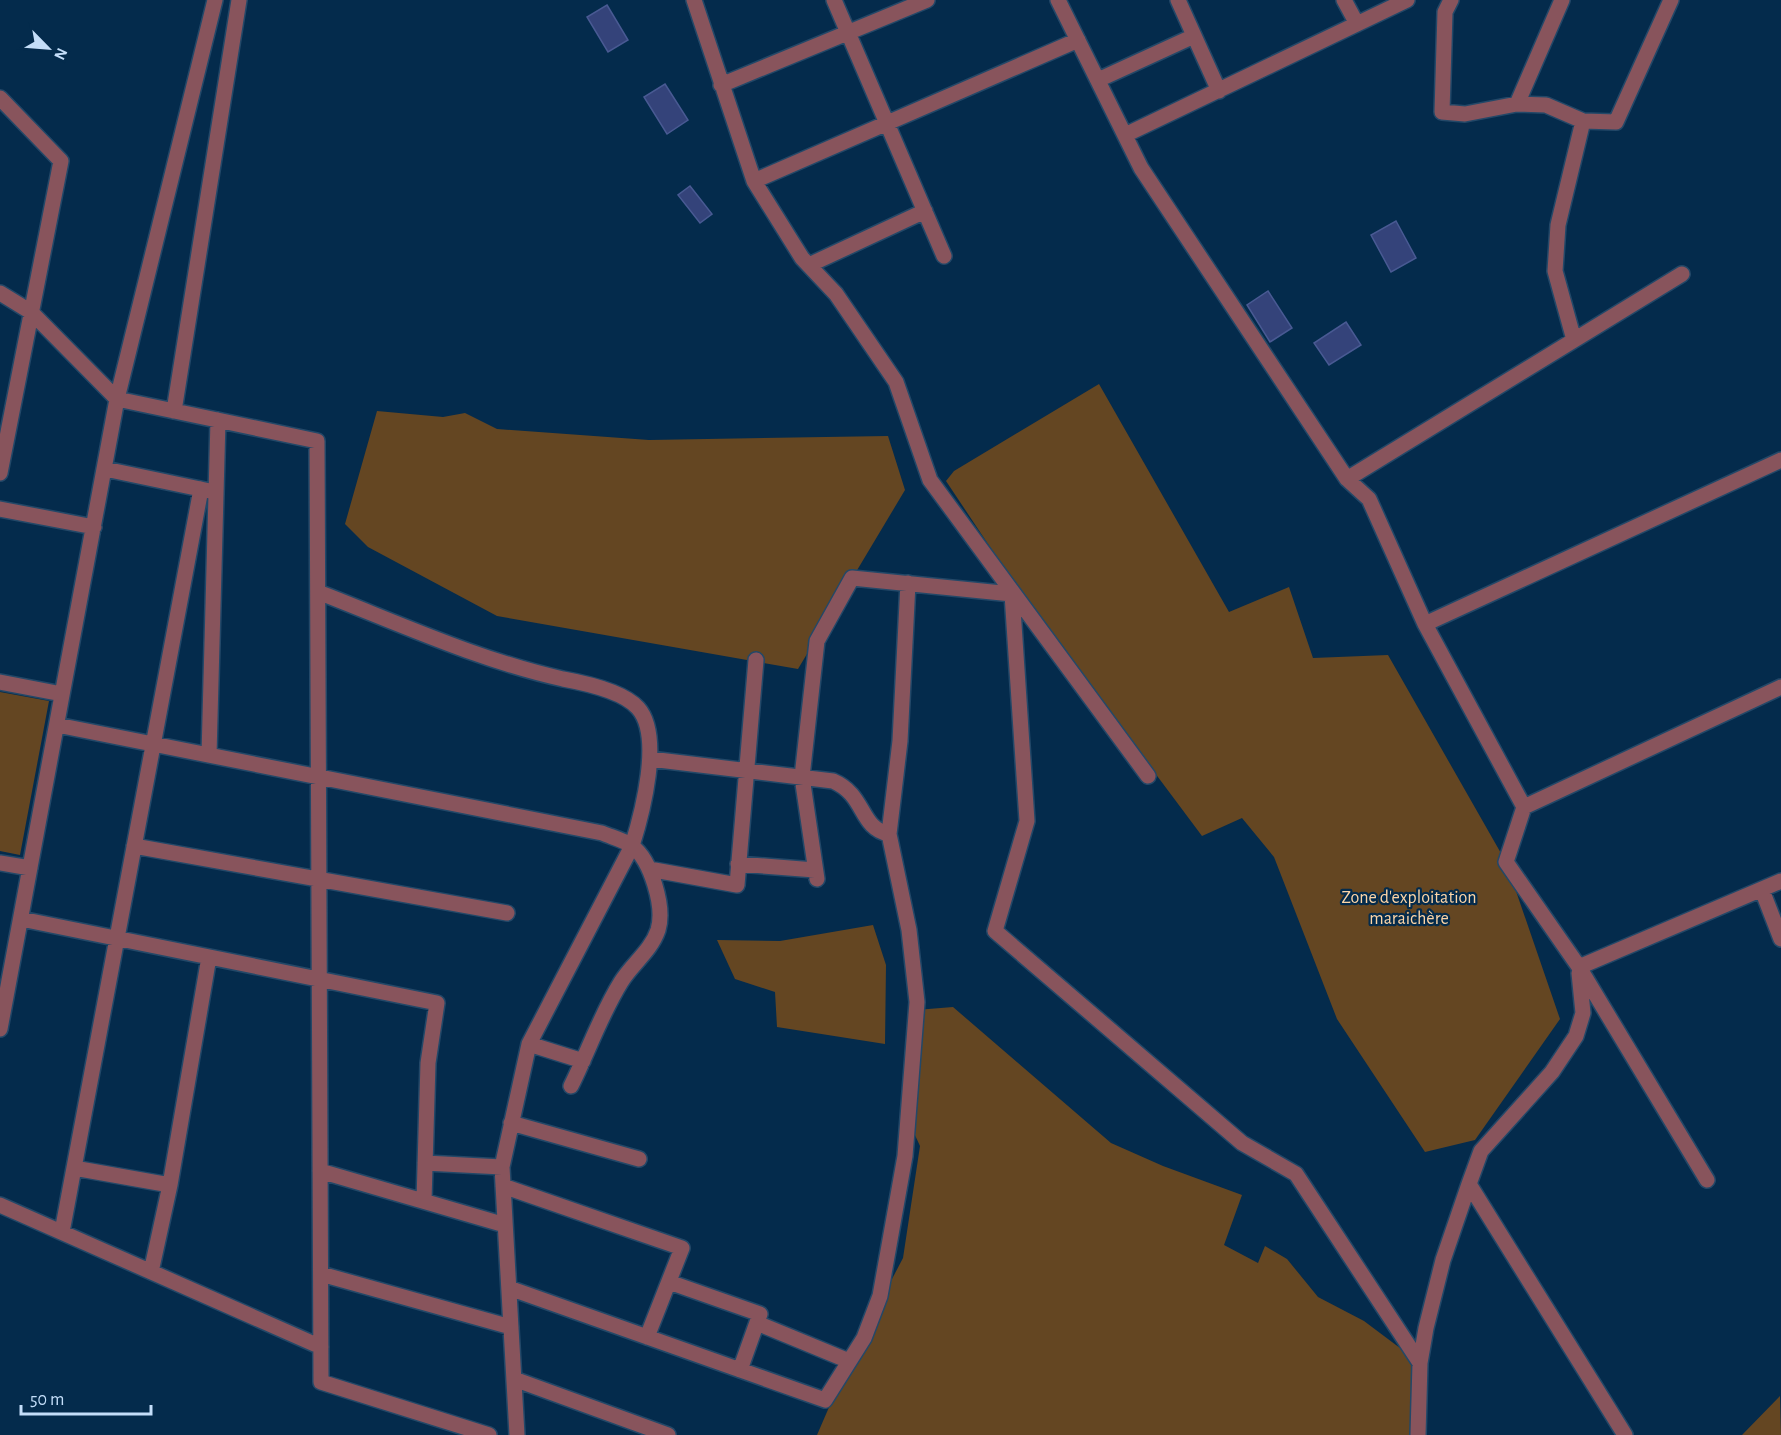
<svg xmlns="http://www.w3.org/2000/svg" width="1781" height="1435" font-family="'Alegreya Sans',sans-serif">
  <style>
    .green { fill: #644622 }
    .building { fill: #34437a; stroke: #495a93; stroke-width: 1.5 }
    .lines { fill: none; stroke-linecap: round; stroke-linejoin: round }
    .minor-casing { stroke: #234868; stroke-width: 18 }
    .minor { stroke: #88545c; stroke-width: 15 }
    .labels { text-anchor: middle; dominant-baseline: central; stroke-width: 4.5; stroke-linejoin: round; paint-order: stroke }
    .park-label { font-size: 18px; fill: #fdd5a7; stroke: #042b4c }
  </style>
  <rect width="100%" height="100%" fill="#042b4c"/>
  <!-- green -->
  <path class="green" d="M 1099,384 L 1229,612 L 1289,587 L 1313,658 L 1388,655 L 1506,862 L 1560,1019 L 1475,1140 L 1425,1152 L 1337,1019 L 1274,857 L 1242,818 L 1202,836 L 1022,595 L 946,481 L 954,471 Z
    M 377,411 L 443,417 L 465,413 L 497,429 L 649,440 L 888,436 L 905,490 L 798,669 L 497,616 L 368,547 L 345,524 Z
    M 0,692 L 49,701 L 20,855 L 0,851 Z
    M 873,925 L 886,965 L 885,1044 L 777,1027 L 775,992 L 735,979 L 717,940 L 780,941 Z
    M 953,1007 L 1111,1143 L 1163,1166 L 1242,1195 L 1224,1245 L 1258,1263 L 1265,1246 L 1287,1259 L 1318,1297 L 1364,1321 L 1420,1363 L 1419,1435 L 817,1435 L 849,1361 L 903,1258 L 920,1146 L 908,1120 L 916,1010 Z
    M 1780,1396 L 1781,1435 L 1742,1435 Z"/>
  <!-- building -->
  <path class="building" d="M 607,5 L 628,40 L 608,52 L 587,17 Z
    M 665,84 L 688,120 L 667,134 L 644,97 Z
    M 690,186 L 712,214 L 700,223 L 678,195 Z
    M 1396,221 L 1416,258 L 1391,272 L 1371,235 Z
    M 1268,291 L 1292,328 L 1270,342 L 1247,305 Z
    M 1346,322 L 1361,345 L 1329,365 L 1314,343 Z"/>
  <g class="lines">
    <!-- minor casing -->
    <g class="minor-casing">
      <path id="minor" d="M 694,0 L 754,181 L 802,258 L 836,294 L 896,382 L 930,480 L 1148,776
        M 834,0 L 944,256
        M 1058,0 L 1141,168 L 1347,479 L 1369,499 L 1425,624 L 1524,807 L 1506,862 L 1579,967 L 1707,1180
        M 1178,0 L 1219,91
        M 1344,0 L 1357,24
        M 1451,0 L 1445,12 L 1442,112 L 1465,114 L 1517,104 L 1546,105 L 1583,121 L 1616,122 L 1671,0
        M 1098,80 L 1194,36
        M 721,85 L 927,0
        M 0,98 L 61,161 L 0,473
        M 1517,104 L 1562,0
        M 1125,135 L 1407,0
        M 754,181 L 1078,40
        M 809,265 L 925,211
        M 0,293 L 31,312 L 117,399 L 317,441 L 321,1382 L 489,1435
        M 1574,340 L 1555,271 L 1558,225 L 1583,121
        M 174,411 L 239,0
        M 105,469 L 210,491
        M 1347,479 L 1682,274
        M 0,509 L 94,527
        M 318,592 C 398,623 478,660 563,679 C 585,683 623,691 638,708 C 663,736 642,814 632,846 L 529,1044 L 502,1167 L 517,1435
        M 1012,594 L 1027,821 L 995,931 L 1242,1143 L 1296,1174 L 1420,1363
        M 1425,624 L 1781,460
        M 0,682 L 62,694
        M 57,725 L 602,833 C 611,837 624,840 632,846 C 651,860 665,907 658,930 C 651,951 632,964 621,982 C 601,1014 588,1052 571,1086
        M 209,755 L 218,420
        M 650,759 L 833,781 C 866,795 859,828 889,834
        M 1524,807 L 1781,687
        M 134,846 L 507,913
        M 0,863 L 30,868
        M 738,864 L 815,870
        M 649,869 L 737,885 L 756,660
        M 817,879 L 802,777 L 817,641 L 852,578 L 1012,594
        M 1762,890 L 1781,939
        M 21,919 L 437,1003 L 428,1063 L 424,1201
        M 1579,967 L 1781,881
        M 0,1029 L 117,399 L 215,0
        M 529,1044 L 583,1061
        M 511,1123 L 639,1159
        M 425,1163 L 502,1167
        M 74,1168 L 170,1185
        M 320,1171 L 505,1225
        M 1469,1184 L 1625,1435
        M 503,1186 L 682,1248 L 647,1337
        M 0,1205 L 321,1347
        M 62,1232 L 201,489
        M 151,1272 L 170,1185 L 209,957
        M 321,1274 L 511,1327
        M 669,1282 L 760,1314 L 740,1370
        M 509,1288 L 825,1400 L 864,1338 L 880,1296 L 905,1156 L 917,1002 L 909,930 L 889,834 L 900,741 L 908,583
        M 757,1323 L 849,1361
        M 514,1379 L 668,1435
        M 1418,1435 L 1420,1363 L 1426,1328 L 1443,1260 L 1469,1184 L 1481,1151 L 1552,1072 L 1576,1036 L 1583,1013 L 1579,973"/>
    </g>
    <!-- minor -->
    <use href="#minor" class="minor"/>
  </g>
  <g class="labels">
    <!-- park labels -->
    <g class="park-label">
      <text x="1409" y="898">Zone d'exploitation<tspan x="1409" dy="21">maraichère</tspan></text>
    </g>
  </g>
  <!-- north arrow -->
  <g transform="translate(48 48) rotate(115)" stroke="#042b4c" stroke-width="4.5" paint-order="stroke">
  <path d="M0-4.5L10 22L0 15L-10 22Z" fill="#c4def9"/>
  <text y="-9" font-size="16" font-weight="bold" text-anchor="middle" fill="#c4def9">N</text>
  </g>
  <!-- scale -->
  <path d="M21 1405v9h130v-9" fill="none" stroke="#c4def9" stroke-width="3"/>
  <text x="30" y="1405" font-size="18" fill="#c4def9" stroke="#042b4c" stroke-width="4.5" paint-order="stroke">50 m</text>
</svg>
